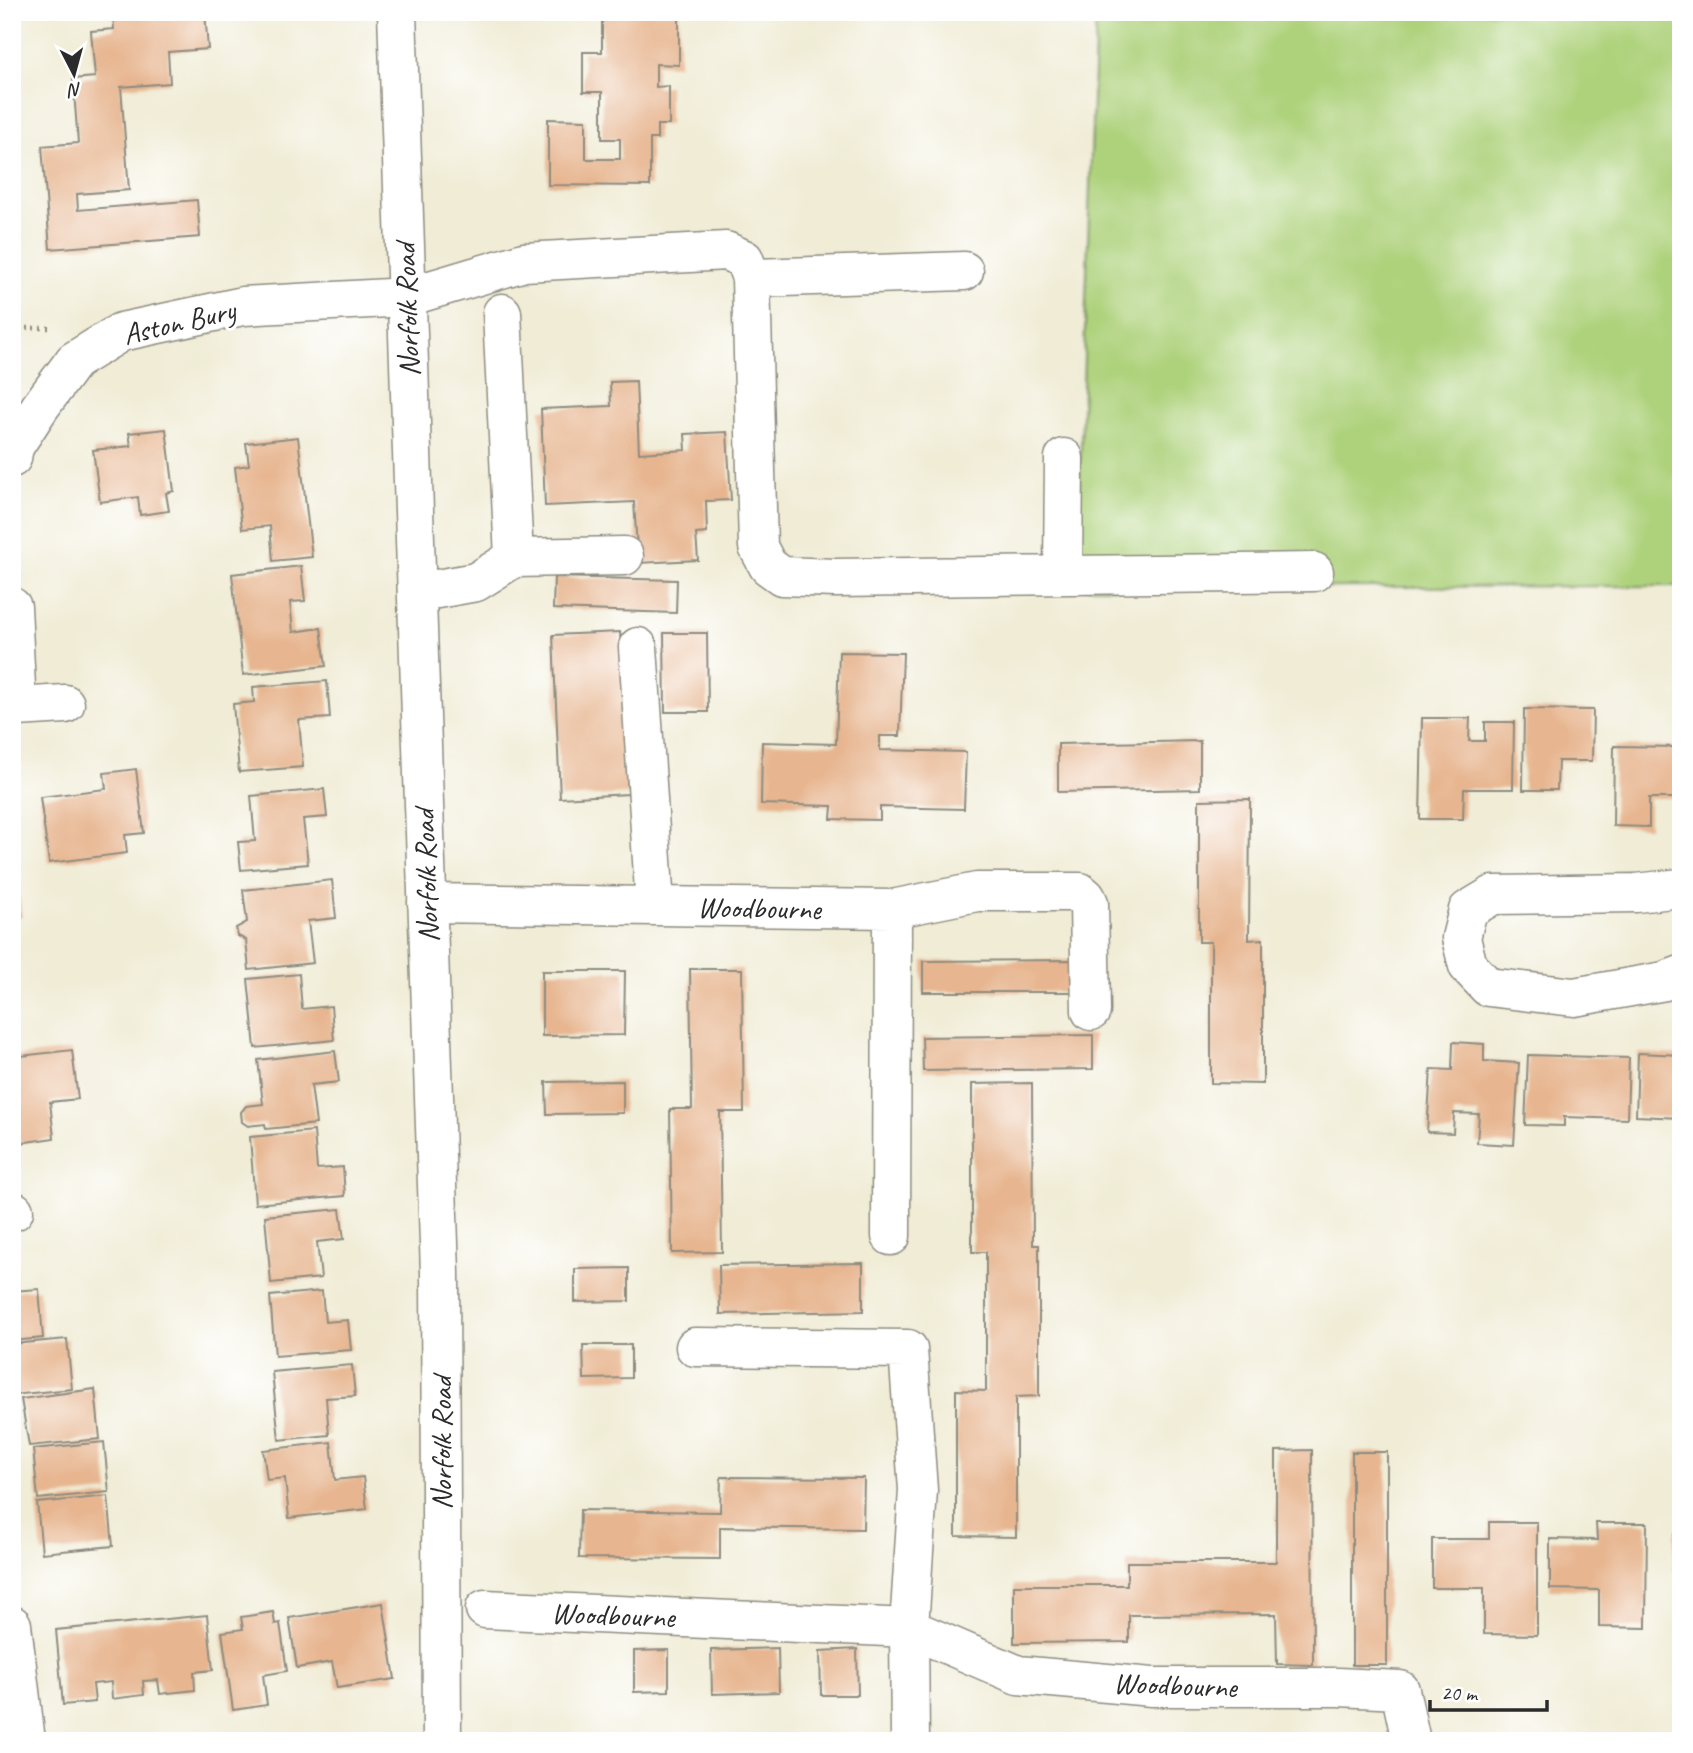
<svg xmlns="http://www.w3.org/2000/svg" width="1693" height="1753" font-family="Caveat,sans-serif">
  <style>
    .green { fill: #aed27b; stroke: #6c7e53; stroke-width: 2 }
    .building { fill: #e7b690 }
    .lines { fill: none; stroke-linecap: round; stroke-linejoin: round }
    .minor-casing { stroke: #8e8c80; stroke-width: 41 }
    .major-casing { stroke: #8e8c80; stroke-width: 41 }
    .path { stroke: #8e8c80; stroke-width: 4.5; stroke-dasharray: 2 5; stroke-linecap: butt }
    .minor { stroke: #fff; stroke-width: 38 }
    .major { stroke: #fff; stroke-width: 38 }
    .labels { text-anchor: middle; dominant-baseline: central; stroke-width: 6; stroke-linejoin: round; paint-order: stroke }
    .street-label { font-size: 30px; fill: #2b2b2b; stroke: #fff }
  </style>
  <rect width="100%" height="100%" fill="#fff"/>
  <filter id="ink" filterUnits="userSpaceOnUse"><feTurbulence type="fractalNoise" baseFrequency=".0143" numOctaves="2"/><feDisplacementMap in="SourceGraphic" scale="14" xChannelSelector="R" yChannelSelector="G"/><feConvolveMatrix kernelMatrix="1 2 1 2 8 2 1 2 1" color-interpolation-filters="sRGB"/></filter>
  <filter id="wash" filterUnits="userSpaceOnUse"><feTurbulence type="fractalNoise" baseFrequency=".00686" numOctaves="4" result="noise"/><feDisplacementMap in="SourceGraphic" scale="28" xChannelSelector="R" yChannelSelector="G"/><feGaussianBlur stdDeviation="1.57" result="paint"/><feColorMatrix in="noise" values="0 0 0 0 0 0 0 0 0 0 0 0 0 0 0 0 0 1.4 0 .05"/><feComposite in="paint" operator="in"/></filter>
  <g filter="url(#wash)">
    <rect width="100%" height="100%" fill="#f0ecd6"/>
    <!-- green -->
    <path class="green" d="M 1096,12 L 1681,12 L 1681,586 L 1076,588 Z"/>
    <g id="blocks">
      <!-- building -->
      <path class="building" d="M 113,12 L 205,12 L 208,49 L 168,52 L 170,83 L 121,87 L 129,190 L 77,194 L 78,210 L 197,200 L 200,237 L 50,249 L 42,146 L 78,143 L 73,79 L 95,77 L 91,31 L 114,29 Z
        M 602,12 L 679,12 L 679,65 L 656,64 L 656,87 L 669,86 L 669,125 L 657,125 L 657,139 L 650,139 L 650,186 L 548,185 L 548,119 L 586,120 L 586,159 L 620,159 L 620,139 L 602,139 L 602,92 L 583,92 L 583,52 L 602,52 Z
        M 636,381 L 639,453 L 686,450 L 685,434 L 727,432 L 731,500 L 706,501 L 707,533 L 696,534 L 698,560 L 638,563 L 634,502 L 545,506 L 541,409 L 611,406 L 610,382 Z
        M 166,429 L 174,491 L 166,493 L 169,511 L 140,515 L 138,497 L 100,502 L 93,450 L 131,446 L 129,433 Z
        M 298,437 L 312,557 L 273,561 L 270,526 L 242,529 L 235,467 L 249,465 L 246,443 Z
        M 301,566 L 305,601 L 290,602 L 293,632 L 321,628 L 326,666 L 243,675 L 232,574 Z
        M 554,577 L 677,580 L 676,613 L 553,609 Z
        M 620,632 L 628,794 L 560,798 L 553,635 Z
        M 664,633 L 707,633 L 708,712 L 665,712 Z
        M 839,652 L 903,653 L 900,736 L 880,736 L 880,750 L 966,752 L 964,809 L 880,807 L 880,820 L 831,819 L 832,806 L 761,804 L 762,742 L 836,744 Z
        M 327,681 L 330,718 L 299,720 L 303,767 L 239,772 L 233,704 L 254,702 L 253,687 Z
        M 1524,709 L 1593,710 L 1592,761 L 1558,761 L 1557,790 L 1523,790 Z
        M 1422,718 L 1470,718 L 1469,741 L 1485,741 L 1485,722 L 1514,722 L 1513,789 L 1464,789 L 1463,819 L 1420,819 Z
        M 1200,741 L 1200,789 L 1058,792 L 1058,744 Z
        M 1614,746 L 1681,747 L 1681,798 L 1649,798 L 1649,827 L 1613,826 Z
        M 136,769 L 144,833 L 125,835 L 127,853 L 49,863 L 40,797 L 106,789 L 104,773 Z
        M 324,789 L 327,817 L 303,819 L 308,864 L 241,870 L 238,842 L 255,841 L 251,796 Z
        M 1250,799 L 1249,940 L 1263,939 L 1263,1084 L 1211,1083 L 1211,942 L 1199,942 L 1199,800 Z
        M 12,857 L 14,857 L 22,917 L 12,919 Z
        M 332,880 L 336,918 L 308,921 L 313,963 L 249,970 L 246,940 L 238,936 L 236,928 L 247,922 L 243,890 Z
        M 1078,960 L 1077,992 L 923,992 L 923,961 Z
        M 690,969 L 742,969 L 744,1112 L 720,1112 L 722,1252 L 672,1253 L 670,1109 L 692,1109 Z
        M 542,971 L 625,971 L 624,1035 L 542,1036 Z
        M 299,974 L 302,1009 L 331,1006 L 334,1040 L 255,1048 L 248,979 Z
        M 1093,1035 L 1093,1069 L 923,1071 L 922,1037 Z
        M 1453,1042 L 1484,1044 L 1484,1061 L 1519,1063 L 1514,1145 L 1477,1143 L 1479,1114 L 1454,1113 L 1453,1133 L 1427,1132 L 1431,1069 L 1452,1070 Z
        M 72,1050 L 78,1099 L 50,1102 L 54,1138 L 19,1143 L 12,1082 L 12,1057 Z
        M 335,1051 L 339,1082 L 311,1085 L 316,1124 L 266,1129 L 265,1124 L 248,1126 L 242,1122 L 241,1112 L 246,1106 L 263,1104 L 258,1060 Z
        M 1638,1053 L 1681,1055 L 1681,1118 L 1636,1116 Z
        M 1528,1055 L 1629,1058 L 1627,1119 L 1564,1117 L 1564,1126 L 1525,1125 Z
        M 623,1081 L 623,1113 L 547,1114 L 546,1082 Z
        M 1032,1083 L 1033,1245 L 1039,1245 L 1039,1396 L 1016,1397 L 1016,1537 L 956,1536 L 956,1390 L 986,1391 L 986,1252 L 972,1252 L 972,1084 Z
        M 314,1131 L 317,1169 L 343,1167 L 345,1196 L 255,1204 L 250,1137 Z
        M 340,1209 L 344,1239 L 317,1242 L 321,1278 L 271,1283 L 265,1216 Z
        M 863,1263 L 863,1311 L 720,1314 L 719,1265 Z
        M 629,1268 L 629,1301 L 575,1302 L 575,1269 Z
        M 39,1289 L 43,1338 L 12,1341 L 12,1291 Z
        M 322,1291 L 325,1322 L 348,1320 L 351,1350 L 275,1356 L 270,1296 Z
        M 67,1339 L 72,1389 L 12,1395 L 12,1344 Z
        M 583,1345 L 631,1345 L 631,1378 L 584,1379 Z
        M 352,1365 L 355,1396 L 326,1398 L 329,1435 L 279,1440 L 272,1372 Z
        M 95,1389 L 100,1439 L 29,1446 L 21,1399 Z
        M 104,1442 L 109,1492 L 38,1499 L 33,1449 Z
        M 331,1442 L 335,1480 L 363,1477 L 367,1509 L 289,1518 L 285,1478 L 267,1480 L 263,1450 Z
        M 1312,1450 L 1313,1665 L 1277,1664 L 1276,1614 L 1129,1615 L 1129,1642 L 1014,1643 L 1014,1585 L 1127,1585 L 1127,1562 L 1276,1562 L 1276,1451 Z
        M 1352,1452 L 1387,1452 L 1387,1665 L 1352,1665 Z
        M 721,1477 L 864,1478 L 863,1529 L 720,1527 L 720,1559 L 579,1558 L 580,1510 L 720,1512 Z
        M 108,1496 L 113,1546 L 42,1553 L 37,1503 Z
        M 1489,1522 L 1537,1522 L 1537,1635 L 1484,1634 L 1484,1588 L 1432,1588 L 1432,1539 L 1489,1539 Z
        M 1596,1523 L 1647,1523 L 1646,1628 L 1599,1627 L 1599,1590 L 1550,1589 L 1550,1539 L 1597,1540 Z
        M 1674,1534 L 1681,1534 L 1681,1571 L 1674,1571 Z
        M 383,1603 L 395,1679 L 337,1688 L 332,1662 L 297,1668 L 289,1618 Z
        M 273,1612 L 275,1624 L 280,1623 L 287,1671 L 263,1675 L 267,1705 L 233,1710 L 222,1632 L 243,1629 L 241,1617 Z
        M 207,1615 L 213,1670 L 194,1672 L 195,1690 L 160,1694 L 158,1680 L 143,1681 L 144,1695 L 112,1699 L 111,1682 L 93,1684 L 95,1702 L 63,1705 L 56,1630 Z
        M 778,1648 L 779,1692 L 712,1694 L 711,1650 Z
        M 857,1649 L 858,1695 L 821,1695 L 820,1651 Z
        M 669,1650 L 669,1691 L 634,1692 L 634,1651 Z"/>
    </g>
  </g>
  <g filter="url(#ink)">
    <use href="#blocks" fill-opacity="0" stroke="#8e8c80" stroke-width="2"/>
    <g class="lines">
      <!-- minor casing -->
      <g class="minor-casing">
        <path id="minor" d="M 751,278 L 964,271
          M 502,313 L 514,558
          M 12,458 L 14,447 L 40,407 L 74,361 L 121,332 L 243,306 L 407,297 L 524,262 L 726,251 L 744,259 L 751,278 L 758,547 L 768,566 L 782,576 L 835,578 L 1314,572
          M 1063,575 L 1064,458
          M 417,590 L 437,589 L 476,582 L 514,558 L 624,556
          M 12,607 L 17,707 L 65,704
          M 638,647 L 655,906
          M 1681,888 L 1636,893 L 1493,895 L 1468,910 L 1461,938 L 1468,966 L 1488,987 L 1574,997 L 1665,981 L 1681,975
          M 427,903 L 892,909 L 977,892 L 1080,892 L 1086,897 L 1089,903 L 1091,1011
          M 12,1211 L 14,1211
          M 891,1236 L 892,909
          M 695,1347 L 908,1349 L 918,1490 L 909,1628 L 910,1741
          M 485,1609 L 909,1628 L 1018,1675 L 1152,1687 L 1338,1687 L 1400,1690 L 1411,1741
          M 12,1625 L 26,1741"/>
      </g>
      <!-- major casing -->
      <g class="major-casing">
        <path id="major" d="M 397,12 L 440,1273 L 442,1741"/>
      </g>
      <!-- path -->
      <path class="path" d="M 12,328 L 50,328"/>
      <!-- minor -->
      <use href="#minor" class="minor"/>
      <!-- major -->
      <use href="#major" class="major"/>
    </g>
  </g>
  <g class="labels">
    <!-- street labels -->
    <g class="street-label">
      <text transform="translate(407 310) rotate(-92)">Norfolk Road</text>
      <text transform="translate(179 322) rotate(-13)">Aston Bury</text>
      <text transform="translate(426 876) rotate(-92)">Norfolk Road</text>
      <text transform="translate(759 908) rotate(1)">Woodbourne</text>
      <text transform="translate(441 1443) rotate(-90)">Norfolk Road</text>
      <text transform="translate(613 1615) rotate(2)">Woodbourne</text>
      <text transform="translate(1175 1685) rotate(2)">Woodbourne</text>
    </g>
  </g>
  <!-- margin -->
  <rect width="1693" height="1753" fill="none" stroke="#fff" stroke-width="42"/>
  <!-- north arrow -->
  <g transform="translate(74 74) rotate(174)" stroke="#ffffff" stroke-width="5" paint-order="stroke">
  <path d="M0-5L12 26L0 18L-12 26Z" fill="#2b2b2b"/>
  <text y="-10" font-size="19" font-weight="bold" text-anchor="middle" fill="#2b2b2b">N</text>
  </g>
  <!-- scale -->
  <path d="M1430 1700v10h117v-10" fill="none" stroke="#2b2b2b" stroke-width="3.5"/>
  <text x="1441" y="1700" font-size="21" fill="#2b2b2b" stroke="#ffffff" stroke-width="5" paint-order="stroke">20 m</text>
</svg>
